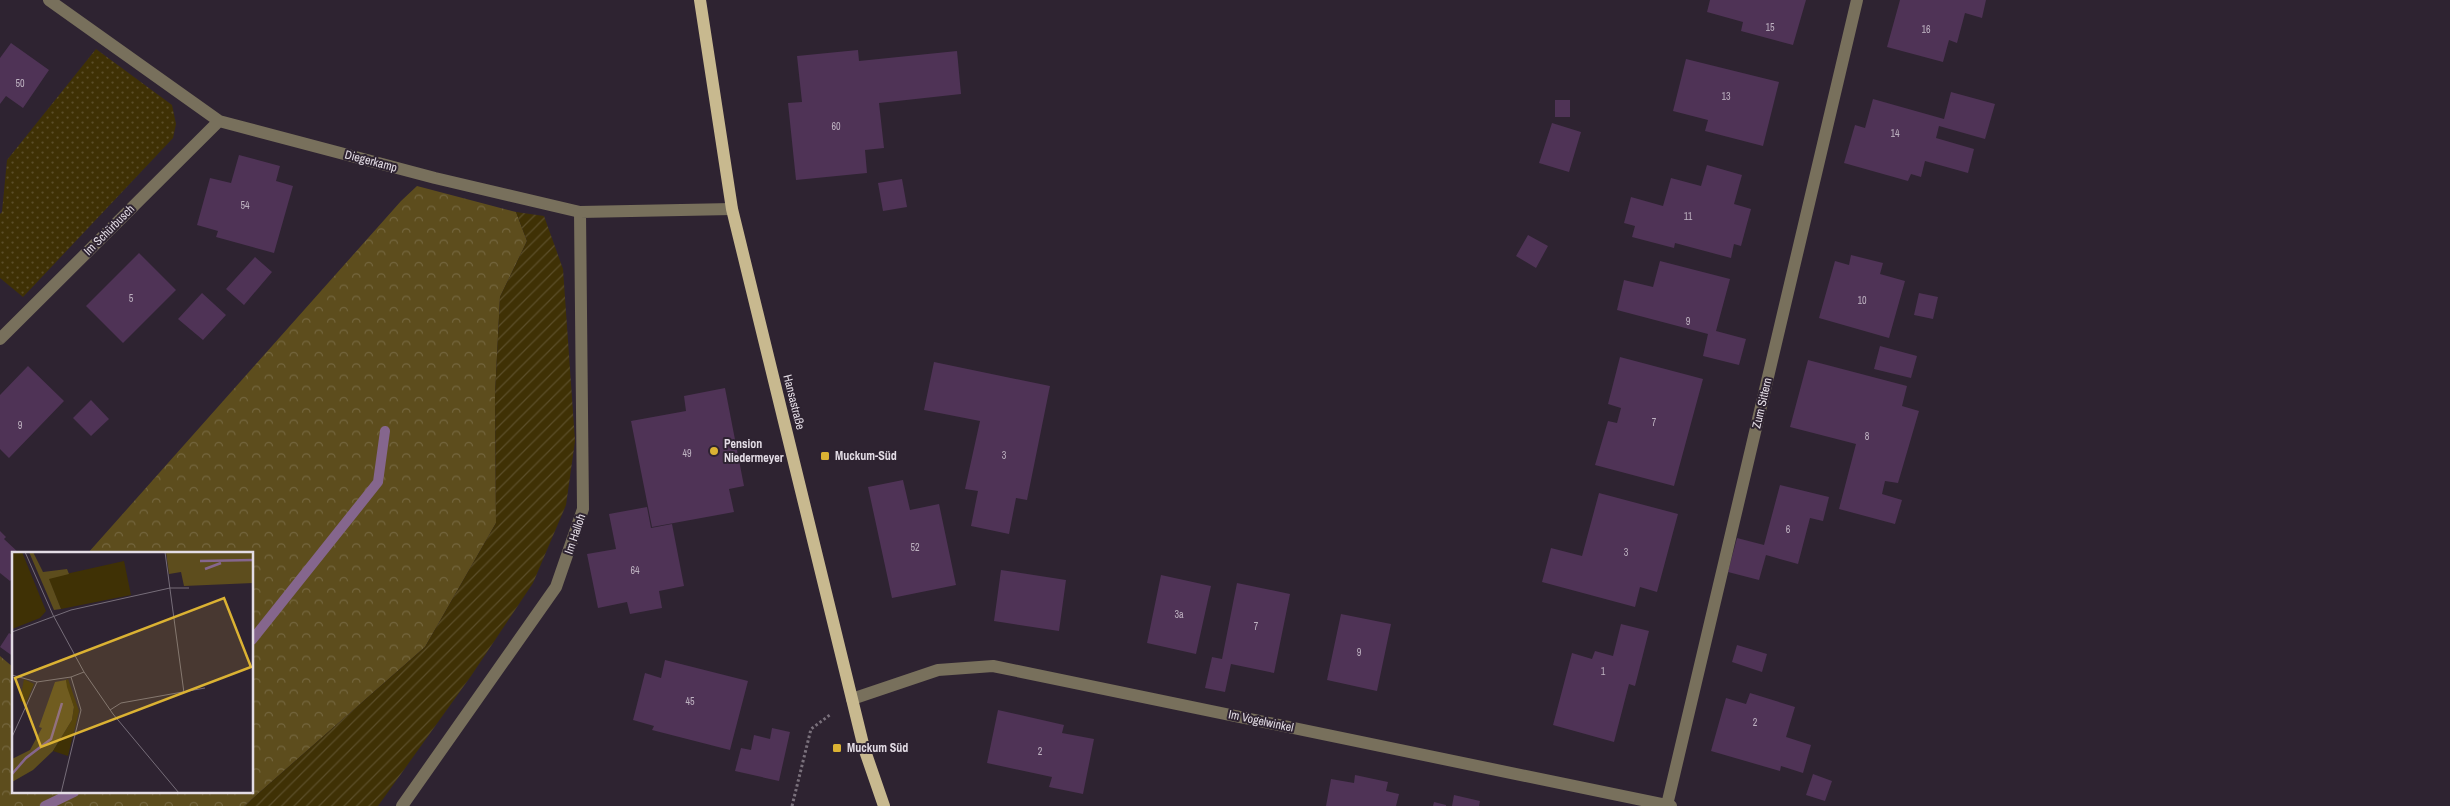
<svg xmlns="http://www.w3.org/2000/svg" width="2450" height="806" font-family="'Archivo Narrow',sans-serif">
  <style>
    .grass { fill: url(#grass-dots) }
    .forest { fill: url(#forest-crowns) }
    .garden { fill: url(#garden-furrows) }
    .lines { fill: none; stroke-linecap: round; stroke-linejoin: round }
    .stream { stroke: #85668d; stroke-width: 10 }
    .building { fill: #4f3356 }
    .path { stroke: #7a717c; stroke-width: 3; stroke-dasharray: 2.5 2.5; stroke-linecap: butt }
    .minor { stroke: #78705c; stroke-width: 12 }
    .major { stroke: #c8b98f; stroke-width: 12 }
    .poi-dot { fill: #dbb233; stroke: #2e2331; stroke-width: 2 }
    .labels { text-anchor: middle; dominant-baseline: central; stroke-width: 4; stroke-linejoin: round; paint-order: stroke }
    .number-label { font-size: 10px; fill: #beb2c1 }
    .street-label { font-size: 12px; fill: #e3dce5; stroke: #2e2331 }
    .poi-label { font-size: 12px; font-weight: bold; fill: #e3dce5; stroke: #2e2331; text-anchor: start }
    .inset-river { fill: none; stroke: #85668d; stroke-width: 2.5 }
    .inset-road { fill: none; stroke: #766d79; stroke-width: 1 }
    .view { fill: #dbb233; fill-opacity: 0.15; stroke: #dbb233; stroke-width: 2.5 }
    .inset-edge { fill: none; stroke: #e3dce5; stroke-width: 2.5 }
  </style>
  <defs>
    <pattern id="grass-dots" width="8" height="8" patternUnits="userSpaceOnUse" patternTransform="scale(1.25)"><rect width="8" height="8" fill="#3f3105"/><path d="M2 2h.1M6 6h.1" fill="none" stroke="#5b4e29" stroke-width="1.8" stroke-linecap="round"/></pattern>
    <pattern id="forest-crowns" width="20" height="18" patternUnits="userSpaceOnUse" patternTransform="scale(1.25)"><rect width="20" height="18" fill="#5d4d1d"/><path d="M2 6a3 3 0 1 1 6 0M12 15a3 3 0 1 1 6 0" fill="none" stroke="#74663e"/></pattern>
    <pattern id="garden-furrows" width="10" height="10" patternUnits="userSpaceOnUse" patternTransform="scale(1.25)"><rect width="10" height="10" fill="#3f3105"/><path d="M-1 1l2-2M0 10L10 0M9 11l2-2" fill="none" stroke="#5b4e29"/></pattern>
  </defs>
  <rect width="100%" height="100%" fill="#2e2331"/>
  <!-- grass -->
  <path class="grass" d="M 96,49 L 172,105 L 176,124 L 173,138 L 23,297 L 0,278 L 0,214 L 2,212 L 7,160 Z"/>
  <!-- forest -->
  <path class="forest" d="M 417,186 L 516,212 L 527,241 L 500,297 L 495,395 L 496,523 L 425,647 L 244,806 L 0,806 L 0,656 L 14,668 L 14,792 L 252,792 L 252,554 L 88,553 L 401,201 Z"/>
  <!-- garden -->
  <path class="garden" d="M 516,212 L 544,216 L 563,269 L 575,441 L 566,505 L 533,583 L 471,676 L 378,806 L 244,806 L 425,647 L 496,523 L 495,395 L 500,297 L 527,241 Z"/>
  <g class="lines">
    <!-- stream -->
    <path class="stream" d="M 252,640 L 378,482 L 385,431
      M 45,806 L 74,792"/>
  </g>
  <!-- building -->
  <path class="building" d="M 1710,0 L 1806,0 L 1793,45 L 1741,31 L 1743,22 L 1707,12 Z
    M 1900,0 L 1986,0 L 1982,18 L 1965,13 L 1957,43 L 1949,40 L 1943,62 L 1887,47 Z
    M 11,43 L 49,70 L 23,108 L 6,96 L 0,104 L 0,58 Z
    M 858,50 L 859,61 L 957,51 L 961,94 L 879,103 L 884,148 L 865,150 L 867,173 L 796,180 L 788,103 L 802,102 L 797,56 Z
    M 1686,59 L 1779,82 L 1763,146 L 1705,131 L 1708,120 L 1673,111 Z
    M 1951,92 L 1995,104 L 1985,139 L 1939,126 L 1936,138 L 1974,149 L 1968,173 L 1925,161 L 1921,177 L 1911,174 L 1908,181 L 1844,163 L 1855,125 L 1865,128 L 1873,99 L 1944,119 Z
    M 1555,100 L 1570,100 L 1570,117 L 1555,117 Z
    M 1552,123 L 1581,132 L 1569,172 L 1539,163 Z
    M 239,155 L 280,166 L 276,181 L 293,186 L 274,253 L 216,237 L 218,231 L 197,225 L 210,178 L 231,183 Z
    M 1707,165 L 1742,175 L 1734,204 L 1751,209 L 1741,246 L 1734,244 L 1731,258 L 1675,243 L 1674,248 L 1632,237 L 1635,226 L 1624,223 L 1631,197 L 1663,206 L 1671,178 L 1701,186 Z
    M 902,179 L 907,207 L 883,211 L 878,183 Z
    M 1528,235 L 1548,246 L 1536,268 L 1516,256 Z
    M 139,253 L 176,290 L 123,343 L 86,306 Z
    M 1851,255 L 1883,263 L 1880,274 L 1905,281 L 1889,338 L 1819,318 L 1835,261 L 1849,265 Z
    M 255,257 L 272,272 L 244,305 L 226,289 Z
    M 1660,261 L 1730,279 L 1716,331 L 1746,339 L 1739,365 L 1703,356 L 1708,334 L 1617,310 L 1624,280 L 1653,287 Z
    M 202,293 L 226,315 L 203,340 L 178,319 Z
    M 1919,293 L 1938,297 L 1933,319 L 1914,315 Z
    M 1880,346 L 1917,356 L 1911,378 L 1874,369 Z
    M 1620,357 L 1703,379 L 1674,486 L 1595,465 L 1608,421 L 1617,423 L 1621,408 L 1608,404 Z
    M 1808,360 L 1907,386 L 1902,406 L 1919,411 L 1898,483 L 1885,481 L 1882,494 L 1902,500 L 1895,524 L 1839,509 L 1856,444 L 1790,427 Z
    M 934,362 L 1050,386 L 1027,500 L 1016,498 L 1009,534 L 971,526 L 978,491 L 965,489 L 980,421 L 924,410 Z
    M 28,366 L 64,401 L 9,458 L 0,449 L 0,395 Z
    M 725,388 L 744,486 L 729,489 L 734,512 L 652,527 L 631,421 L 686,411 L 684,396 Z
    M 91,400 L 109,419 L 91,436 L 73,418 Z
    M 903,480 L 910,510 L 939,504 L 956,585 L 892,598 L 868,487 Z
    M 1780,485 L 1829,497 L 1823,521 L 1810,518 L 1798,564 L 1766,555 L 1759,580 L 1728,572 L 1737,538 L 1764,545 Z
    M 1599,493 L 1678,514 L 1657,592 L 1640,587 L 1635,607 L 1542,582 L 1551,548 L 1582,556 Z
    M 647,507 L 651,528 L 672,524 L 684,586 L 659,591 L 662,608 L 630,614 L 627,602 L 598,608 L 587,554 L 616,549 L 609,514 Z
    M 0,531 L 6,537 L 4,539 L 20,554 L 14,554 L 14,577 L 10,581 L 0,573 Z
    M 1001,570 L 1066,580 L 1059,631 L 994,621 Z
    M 1161,575 L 1211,586 L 1196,654 L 1147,643 Z
    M 1237,583 L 1290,594 L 1274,673 L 1231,664 L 1225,692 L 1205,688 L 1212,657 L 1222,659 Z
    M 1341,614 L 1391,624 L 1377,691 L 1327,680 Z
    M 1621,624 L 1649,631 L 1635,686 L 1629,684 L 1614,742 L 1553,725 L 1572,653 L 1592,659 L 1595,651 L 1613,656 Z
    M 9,633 L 14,636 L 14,657 L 0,647 Z
    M 1737,645 L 1767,654 L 1762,672 L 1732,662 Z
    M 665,660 L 748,681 L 730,750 L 652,730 L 654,726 L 633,720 L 645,673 L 661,678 Z
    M 1750,693 L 1795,707 L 1786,737 L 1811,745 L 1803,773 L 1781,766 L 1780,771 L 1711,751 L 1726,698 L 1746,704 Z
    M 998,710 L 1064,725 L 1062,733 L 1094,739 L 1083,794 L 1049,787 L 1052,777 L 987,763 Z
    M 772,728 L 790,732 L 779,781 L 735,771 L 741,748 L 751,750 L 754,735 L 770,739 Z
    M 1813,774 L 1832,781 L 1825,801 L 1806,795 Z
    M 1355,775 L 1388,782 L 1386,791 L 1399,794 L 1396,806 L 1326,806 L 1331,779 L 1354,783 Z
    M 1454,795 L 1480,801 L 1479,806 L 1452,806 Z
    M 1434,802 L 1446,805 L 1446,806 L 1433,806 Z"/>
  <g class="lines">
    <!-- path -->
    <path class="path" d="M 792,806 L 811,729 L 831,714"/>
    <!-- minor -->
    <path class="minor" d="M 49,0 L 219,121 L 435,178 L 580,212 L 732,209
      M 0,339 L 219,121
      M 852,699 L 938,670 L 993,666 L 1671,806
      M 1667,805 L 1857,0
      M 402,806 L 556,587 L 583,509 L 580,212"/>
    <!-- major -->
    <path class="major" d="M 700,0 L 732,209 L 864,748 L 884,806"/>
  </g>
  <!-- markers -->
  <g class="poi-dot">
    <circle cx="714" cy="451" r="5"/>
    <rect x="820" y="451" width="10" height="10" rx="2.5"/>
    <rect x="832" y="743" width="10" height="10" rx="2.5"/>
  </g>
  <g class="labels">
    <!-- number labels -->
    <g class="number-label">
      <text x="1770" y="27">15</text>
      <text x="1926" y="29">16</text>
      <text x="20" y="83">50</text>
      <text x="1726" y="96">13</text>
      <text x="836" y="126">60</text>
      <text x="1895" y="133">14</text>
      <text x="245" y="205">54</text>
      <text x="1688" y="216">11</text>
      <text x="131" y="298">5</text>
      <text x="1862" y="300">10</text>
      <text x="1688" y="321">9</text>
      <text x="1654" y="422">7</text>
      <text x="20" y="425">9</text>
      <text x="1867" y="436">8</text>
      <text x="687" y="453">49</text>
      <text x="1004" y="455">3</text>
      <text x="1788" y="529">6</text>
      <text x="915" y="547">52</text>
      <text x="1626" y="552">3</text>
      <text x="635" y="570">64</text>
      <text x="1179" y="614">3a</text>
      <text x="1256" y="626">7</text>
      <text x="1359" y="652">9</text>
      <text x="1603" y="671">1</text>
      <text x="690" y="701">45</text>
      <text x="1755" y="722">2</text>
      <text x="1040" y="751">2</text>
    </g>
    <!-- street labels -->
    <g class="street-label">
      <text transform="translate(371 161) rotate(15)">Diegerkamp</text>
      <text transform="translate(109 230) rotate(-45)">Im Schürbusch</text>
      <text transform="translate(794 402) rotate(76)">Hansastraße</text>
      <text transform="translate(1762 403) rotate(-77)">Zum Sittern</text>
      <text transform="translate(575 534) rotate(-71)">Im Halloh</text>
      <text transform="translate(1261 721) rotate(12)">Im Vogelwinkel</text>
    </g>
    <!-- poi labels -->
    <g class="poi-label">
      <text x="724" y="444">Pension<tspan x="724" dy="14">Niedermeyer</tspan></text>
      <text x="835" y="456">Muckum-Süd</text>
      <text x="847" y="748">Muckum Süd</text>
    </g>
  </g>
  <!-- overview -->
  <g transform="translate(12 552)">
    <rect width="241" height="241" fill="#2e2331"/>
    <path d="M 112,9 L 119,43 L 49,57 L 36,26 ZM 12,127 L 22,132 L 14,151 L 8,149 Z" fill="#3f3105"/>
    <path d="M 17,0 L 21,0 L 31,20 L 55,17 L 57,22 L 37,27 L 49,57 L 42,58 ZM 154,0 L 241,1 L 241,31 L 172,34 L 169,20 L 157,22 ZM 54,128 L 62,155 L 60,168 L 41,199 L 21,218 L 0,230 L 0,207 L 18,198 L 30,176 L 27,175 L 43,130 Z" fill="#5d4d1d"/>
    <path d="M 56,127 L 67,159 L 56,204 L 41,199 L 60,168 L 62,155 L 55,135 L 54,128 Z" fill="#3f3105"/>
    <path d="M 0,0 L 10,0 L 34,59 L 28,66 L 0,77 Z" fill="#3f3105"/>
    <path class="inset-river" d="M 188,9 L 242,8M 193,17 L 209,11M 0,222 L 14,206 L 39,187 L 50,151"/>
    <path class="inset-road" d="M 13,0 L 41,63 L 72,120 L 101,162 L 167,241M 153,0 L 172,141M 0,80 L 59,58 L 158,36 L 177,36M 0,123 L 25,130 L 59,125 L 72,120M 98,158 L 109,151 L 193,136M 0,185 L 25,130M 49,241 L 69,158 L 59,125"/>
    <path class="view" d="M 212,46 L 239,115 L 29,195 L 3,126 Z"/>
    <rect width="241" height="241" class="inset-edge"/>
  </g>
</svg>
